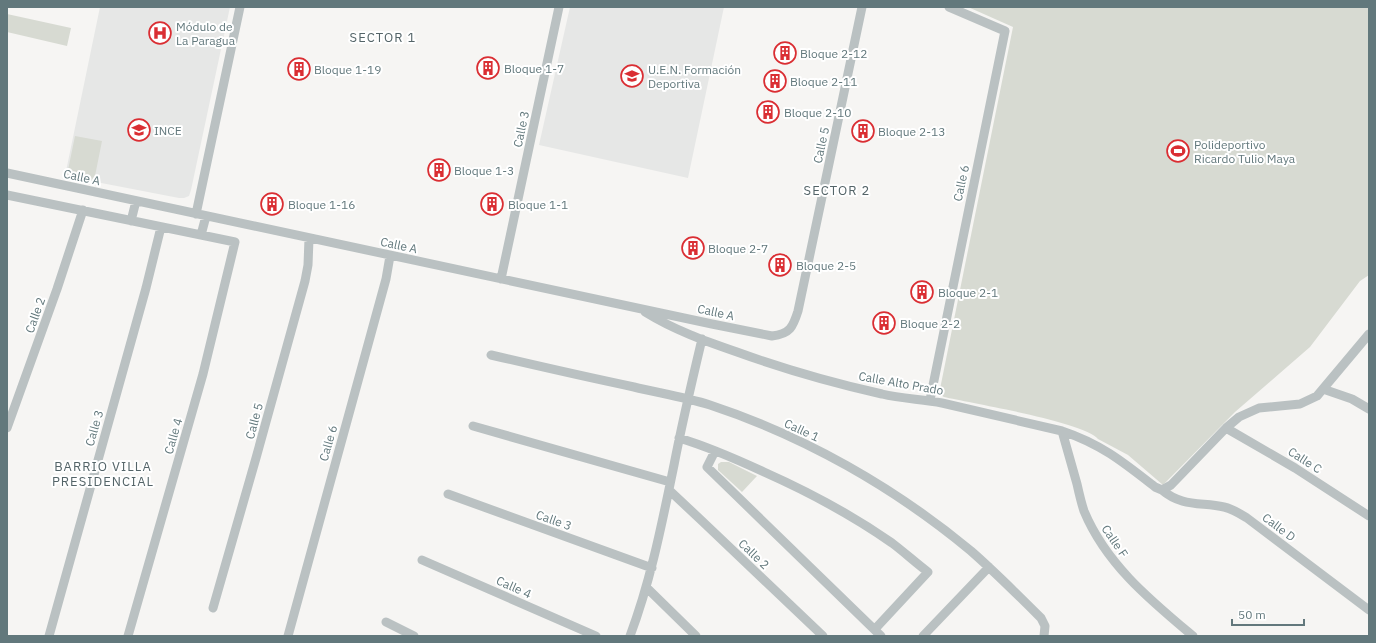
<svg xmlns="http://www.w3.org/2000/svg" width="1376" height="643" font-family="'IBM Plex Sans',sans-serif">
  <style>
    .built { fill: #e6e7e6 }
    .green { fill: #d7dad2 }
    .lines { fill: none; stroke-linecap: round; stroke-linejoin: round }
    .street { stroke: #bac1c2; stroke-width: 9 }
    .labels { text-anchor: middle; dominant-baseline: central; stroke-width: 4; stroke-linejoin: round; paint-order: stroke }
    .poi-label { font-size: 12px; fill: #62787c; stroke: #fff; text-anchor: start }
    .street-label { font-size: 12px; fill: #62787c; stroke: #fff }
    .neighbourhood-label { font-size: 13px; letter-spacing: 1px; fill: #546468; stroke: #fff }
  </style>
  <rect width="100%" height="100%" fill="#f6f5f3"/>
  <!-- built -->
  <path class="built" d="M 100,7 L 230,7 L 191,190 L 189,196 L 184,198 L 179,198 L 65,176 Z
    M 570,7 L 724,7 L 688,178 L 539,145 Z"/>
  <!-- green -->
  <path class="green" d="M 968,7 L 1369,7 L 1369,275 L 1360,281 L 1310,347 L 1235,412 L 1163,485 L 1128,455 L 1098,439 C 1085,422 970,403 944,397 L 939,394 L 1013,27 Z
    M 7,14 L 71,28 L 67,46 L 7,32 Z
    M 75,136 L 102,141 L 94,181 L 67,175 Z
    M 721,462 L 729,462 L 757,476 L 742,492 L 718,470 L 718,464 Z"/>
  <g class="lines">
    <!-- street -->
    <path class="street" d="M 7,173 L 712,324 L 772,336 C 790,334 793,327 798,311 L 862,7
      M 7,195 L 235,242 L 203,374 L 128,636
      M 196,214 L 240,7
      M 131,221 L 136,201
      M 201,235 L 206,216
      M 501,279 L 559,7
      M 645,312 C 674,330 705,341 737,352 C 784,369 833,383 882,394 C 902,399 923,399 942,403 L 1062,431 C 1101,444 1123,462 1155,487 L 1162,490 L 1171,485 L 1226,428 L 1239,417 L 1259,408 L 1300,404 L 1317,396 L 1369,334
      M 491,355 C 538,366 586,377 634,387 C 659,393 685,397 710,405 C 804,436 894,487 971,551 C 995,572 1018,595 1041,618 L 1045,626 L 1044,636
      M 1323,389 L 1352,399 L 1369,409
      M 930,400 L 1005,31 L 949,7
      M 473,426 L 670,482
      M 7,428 L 57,289 L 83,210
      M 1226,428 L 1295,468 L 1369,516
      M 1062,431 C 1067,449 1072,466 1077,484 C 1079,493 1081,502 1084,511 C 1106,564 1150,600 1193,636
      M 679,438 C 709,447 736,459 764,472 C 809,492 852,515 892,543 C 904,552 916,563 928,572 L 875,629
      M 715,451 L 707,467 L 881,636
      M 669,490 L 702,521 L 823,636
      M 1162,490 C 1182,507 1201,502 1224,507 C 1233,509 1239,513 1247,518 L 1369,610
      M 448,494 L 652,568
      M 422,560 L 596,636
      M 647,588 L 696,636
      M 213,608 L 256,458 L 305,281 L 308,265 L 309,239
      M 386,622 L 414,636
      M 49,636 L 146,288 L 161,227
      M 288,636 L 386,279 L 390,256
      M 630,636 C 651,580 662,523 674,465 C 682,423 692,381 702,339
      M 923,636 L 989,567"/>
  </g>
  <!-- icons -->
  <defs>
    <g id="hospital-ring" transform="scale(1.15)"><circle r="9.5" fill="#fff" stroke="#da2e33" stroke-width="1.5"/><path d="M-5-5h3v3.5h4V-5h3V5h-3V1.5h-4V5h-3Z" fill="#da2e33"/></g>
    <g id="building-ring" transform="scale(1.15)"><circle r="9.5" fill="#fff" stroke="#da2e33" stroke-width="1.5"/><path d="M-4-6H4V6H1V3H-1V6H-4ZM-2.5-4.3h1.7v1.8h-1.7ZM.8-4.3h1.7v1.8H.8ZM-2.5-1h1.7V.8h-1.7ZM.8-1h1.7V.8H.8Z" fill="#da2e33"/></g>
    <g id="school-ring" transform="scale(1.15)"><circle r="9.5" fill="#fff" stroke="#da2e33" stroke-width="1.5"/><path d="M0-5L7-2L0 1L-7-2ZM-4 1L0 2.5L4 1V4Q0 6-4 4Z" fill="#da2e33"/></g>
    <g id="university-ring" transform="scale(1.15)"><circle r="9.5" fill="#fff" stroke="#da2e33" stroke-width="1.5"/><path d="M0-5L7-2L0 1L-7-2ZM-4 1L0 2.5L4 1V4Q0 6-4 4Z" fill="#da2e33"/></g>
    <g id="stadium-ring" transform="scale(1.15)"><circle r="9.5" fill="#fff" stroke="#da2e33" stroke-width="1.5"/><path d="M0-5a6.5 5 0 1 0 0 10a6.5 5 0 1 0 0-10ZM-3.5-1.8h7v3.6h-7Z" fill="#da2e33"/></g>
  </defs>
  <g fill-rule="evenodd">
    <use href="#hospital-ring" x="160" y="33"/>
    <use href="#building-ring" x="785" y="53"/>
    <use href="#building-ring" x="488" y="68"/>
    <use href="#building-ring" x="299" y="69"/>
    <use href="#school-ring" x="632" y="76"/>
    <use href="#building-ring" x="775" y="81"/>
    <use href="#building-ring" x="768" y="112"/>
    <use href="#university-ring" x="139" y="130"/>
    <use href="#building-ring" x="863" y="131"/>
    <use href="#stadium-ring" x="1178" y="151"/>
    <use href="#building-ring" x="439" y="170"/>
    <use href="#building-ring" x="272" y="204"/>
    <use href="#building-ring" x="492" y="204"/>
    <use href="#building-ring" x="693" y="248"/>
    <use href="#building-ring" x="780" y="265"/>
    <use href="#building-ring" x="922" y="292"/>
    <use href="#building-ring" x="884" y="323"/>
  </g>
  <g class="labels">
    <!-- poi labels -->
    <g class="poi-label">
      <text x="176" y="26">Módulo de<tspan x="176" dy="14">La Paragua</tspan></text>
      <text x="800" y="53">Bloque 2-12</text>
      <text x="504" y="68">Bloque 1-7</text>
      <text x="314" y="69">Bloque 1-19</text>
      <text x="648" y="69">U.E.N. Formación<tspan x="648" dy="14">Deportiva</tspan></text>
      <text x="790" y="81">Bloque 2-11</text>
      <text x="784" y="112">Bloque 2-10</text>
      <text x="154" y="130">INCE</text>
      <text x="878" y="131">Bloque 2-13</text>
      <text x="1194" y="144">Polideportivo<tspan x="1194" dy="14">Ricardo Tulio Maya</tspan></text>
      <text x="454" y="170">Bloque 1-3</text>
      <text x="288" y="204">Bloque 1-16</text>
      <text x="508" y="204">Bloque 1-1</text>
      <text x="708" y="248">Bloque 2-7</text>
      <text x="796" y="265">Bloque 2-5</text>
      <text x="938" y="292">Bloque 2-1</text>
      <text x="900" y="323">Bloque 2-2</text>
    </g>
    <!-- street labels -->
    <g class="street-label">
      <text transform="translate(521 129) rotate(-78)">Calle 3</text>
      <text transform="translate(821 145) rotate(-78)">Calle 5</text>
      <text transform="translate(82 177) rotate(12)">Calle A</text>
      <text transform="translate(961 183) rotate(-78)">Calle 6</text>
      <text transform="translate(399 245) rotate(12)">Calle A</text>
      <text transform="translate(716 312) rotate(12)">Calle A</text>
      <text transform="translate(35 315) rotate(-70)">Calle 2</text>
      <text transform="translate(901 383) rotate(10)">Calle Alto Prado</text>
      <text transform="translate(254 421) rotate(-75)">Calle 5</text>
      <text transform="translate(94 428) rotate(-74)">Calle 3</text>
      <text transform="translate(802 430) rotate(25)">Calle 1</text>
      <text transform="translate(173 436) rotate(-74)">Calle 4</text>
      <text transform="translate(328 443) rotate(-74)">Calle 6</text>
      <text transform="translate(1305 460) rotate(33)">Calle C</text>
      <text transform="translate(554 520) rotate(20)">Calle 3</text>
      <text transform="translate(1279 527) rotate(37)">Calle D</text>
      <text transform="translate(1115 541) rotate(56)">Calle F</text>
      <text transform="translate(754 554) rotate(44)">Calle 2</text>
      <text transform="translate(514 587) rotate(24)">Calle 4</text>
    </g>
    <!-- neighbourhood labels -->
    <g class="neighbourhood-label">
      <text x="383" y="37">SECTOR 1</text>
      <text x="837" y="190">SECTOR 2</text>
      <text x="103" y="466">BARRIO VILLA<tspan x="103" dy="15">PRESIDENCIAL</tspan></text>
    </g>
  </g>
  <!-- border -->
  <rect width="1376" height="643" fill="none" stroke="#62787c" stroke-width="16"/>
  <!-- scale -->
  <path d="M1232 619v6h72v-6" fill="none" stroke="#62787c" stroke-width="2"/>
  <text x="1238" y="619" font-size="12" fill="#62787c" stroke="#ffffff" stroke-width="3" paint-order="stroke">50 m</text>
</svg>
